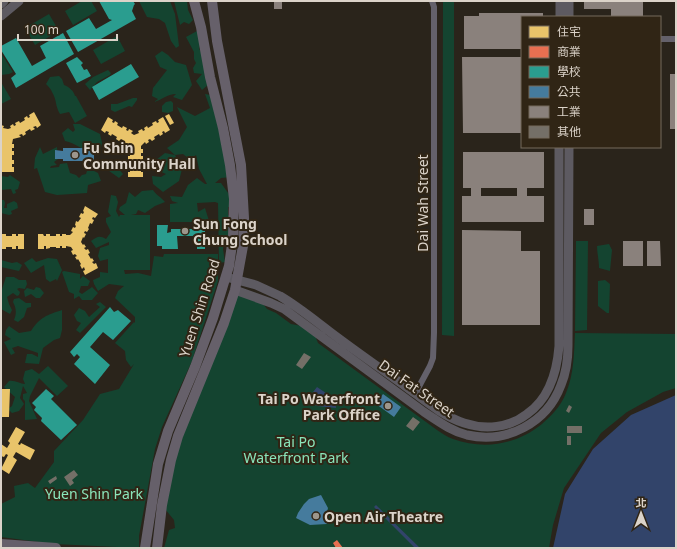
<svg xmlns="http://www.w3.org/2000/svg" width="677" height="549" font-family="'Noto Sans','Noto Sans TC',sans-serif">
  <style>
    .green { fill: #144430 }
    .water { fill: #32446a }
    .homes { fill: #e9c46a }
    .shops { fill: #e76f51 }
    .schools { fill: #2a9d8f }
    .public { fill: #457b9d }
    .industry { fill: #8a817c; fill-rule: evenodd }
    .building { fill: #746f67 }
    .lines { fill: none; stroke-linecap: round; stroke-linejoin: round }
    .street { stroke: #64616b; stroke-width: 6 }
    .secondary { stroke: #5d5a61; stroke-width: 9 }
    .primary { stroke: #66606a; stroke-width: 10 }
    .poi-dot { fill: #9d968c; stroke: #302515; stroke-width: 1.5 }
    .labels { text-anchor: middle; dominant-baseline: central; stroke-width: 4; stroke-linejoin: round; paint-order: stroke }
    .poi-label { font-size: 14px; font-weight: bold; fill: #dbd3c9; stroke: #302515; text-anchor: start }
    .street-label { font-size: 14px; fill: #dbd3c9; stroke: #302515 }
    .park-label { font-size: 14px; fill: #8ae5ba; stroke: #302515 }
  </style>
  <rect width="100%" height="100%" fill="#2a241b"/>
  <!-- green -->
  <path class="green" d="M 82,1 L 91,1 L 97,11 L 73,25 L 65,11 Z
    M 139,1 L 170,1 L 175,14 L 179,46 L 176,48 L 171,41 L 165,23 L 159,19 L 147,17 Z
    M 174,1 L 187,1 L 188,10 L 193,20 L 189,24 L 184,22 L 180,25 Z
    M 443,1 L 454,1 L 454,336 L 442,335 Z
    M 49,14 L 59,31 L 35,45 L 25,28 Z
    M 197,31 L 201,42 L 199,49 L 201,51 L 209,84 L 202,90 L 196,81 L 202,74 L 194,73 L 193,68 L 196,63 L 194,59 L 194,52 L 186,37 Z
    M 117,36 L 125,51 L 101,64 L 93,50 Z
    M 162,51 L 168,55 L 175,62 L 186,65 L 192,85 L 182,100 L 173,97 L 176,94 C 167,94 162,100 154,102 L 158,99 L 152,96 L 153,88 L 167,70 L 160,67 L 155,56 Z
    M 1,53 L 13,72 L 9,74 L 1,75 Z
    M 108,70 L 111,73 L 110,75 L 97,82 L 90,90 L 85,84 L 93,77 Z
    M 59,76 L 62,79 L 64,85 C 69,87 74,91 75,96 L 76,96 L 87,116 L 75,123 L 69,112 L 60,114 C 55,106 57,100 52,92 C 51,89 48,86 46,84 L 50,77 Z
    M 1,82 L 11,99 L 1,104 Z
    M 205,94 L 210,95 L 231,177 L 221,178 L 215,183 L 221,183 L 231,197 L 235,208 L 228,207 L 228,215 L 236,216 L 231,237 L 225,236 L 223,249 L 225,262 L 219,263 L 218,203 L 215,202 L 197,203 L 198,212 L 205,208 L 210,224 L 199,226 L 196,222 L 170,222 L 170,204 L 178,203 L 172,201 L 170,196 L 182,197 L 188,185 L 197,178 L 205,184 L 207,184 L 199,169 L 196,155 L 183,165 L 179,181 L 163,192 L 153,184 L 152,176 L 161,177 L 166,174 L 159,171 L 156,160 L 165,153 L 175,155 L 180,164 L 188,158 L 183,154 L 175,155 L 167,148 L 179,140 L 187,127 L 177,107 L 195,116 L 210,108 Z
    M 133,98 L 137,98 L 137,100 L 132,107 L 129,106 L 115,112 L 111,110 L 111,104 L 117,104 Z
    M 171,101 L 173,103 L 173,111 L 168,113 L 162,112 L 162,106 L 166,102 Z
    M 73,124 L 80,124 L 100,134 L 102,143 L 100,151 L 94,145 L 91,150 C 80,150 76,143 65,141 L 62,133 L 68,128 L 73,132 L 75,130 Z
    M 40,147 L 43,154 L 57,147 L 58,159 L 54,162 L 57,165 L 51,166 L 50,168 L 59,167 L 60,164 L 67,163 L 70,173 L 76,175 L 79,178 L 82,175 L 86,174 L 87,171 L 94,171 L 98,173 L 101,181 L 88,185 L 87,193 L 57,195 L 45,192 L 37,168 L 34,169 L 35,158 Z
    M 113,165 L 118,168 L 123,174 L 119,178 L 105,168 Z
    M 10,175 L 20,182 L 18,189 L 15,190 L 16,193 L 13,194 L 11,189 L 1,190 L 1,176 L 8,177 Z
    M 153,190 C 156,195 161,197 165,202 L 155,206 L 145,213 L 138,210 L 136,214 L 131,215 L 150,215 L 150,270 L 124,270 L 125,274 L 138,273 L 151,276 L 154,256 L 163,257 L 164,254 L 218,254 L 218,281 L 192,361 L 162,427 L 155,449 L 139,536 L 139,548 L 54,544 L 1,537 L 1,504 L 15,497 L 14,486 L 28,483 L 35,488 L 54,462 L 54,451 L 83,420 L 100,394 L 119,389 L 134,364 L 131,367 L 126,360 L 125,351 L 115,343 L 134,322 L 135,323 L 135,317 L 115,298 L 118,291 L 124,286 L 109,284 L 98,291 L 94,284 L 93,280 L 100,277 L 100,272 L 108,273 L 108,259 L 100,261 L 98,256 L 100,248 L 109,245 L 109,242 L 96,248 L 91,241 C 97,237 99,235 106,239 L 111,232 L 106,222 L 106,218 L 111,216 L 108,212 L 111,195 L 116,196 L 118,202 L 116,211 L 119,217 L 120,215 L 125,215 L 119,210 L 120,207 L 126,203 L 129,192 L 135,197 L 142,191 Z
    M 1,200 L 4,200 L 5,203 L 4,208 L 7,208 L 7,204 L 14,201 L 17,203 L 18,208 L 11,211 L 12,214 L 9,215 L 1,213 Z
    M 576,241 L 588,241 L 587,330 L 575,331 Z
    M 609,244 L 612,250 L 610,271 L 599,268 C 599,260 597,253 597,246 Z
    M 32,258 L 36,262 L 48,258 L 57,259 L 62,270 L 57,281 L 56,279 L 50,282 L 46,279 L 44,265 L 31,273 L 24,263 Z
    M 1,260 L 12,263 L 17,262 L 22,265 L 19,271 L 1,267 Z
    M 64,271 L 80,274 L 80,279 L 83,276 L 90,281 L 88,286 L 81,286 L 79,292 L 82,294 L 92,287 L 98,293 L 92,300 L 82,300 L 79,296 L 74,299 L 74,294 L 69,292 L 62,272 Z
    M 6,277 L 14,277 L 19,280 L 26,280 L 27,284 L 25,289 L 19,288 L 17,289 L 20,292 L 19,295 L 17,296 L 13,293 L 7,297 L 9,304 L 12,310 L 10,314 L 1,309 L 1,292 Z
    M 605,280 L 610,284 L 609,313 L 607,313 L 598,306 L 598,281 Z
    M 36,287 L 40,288 L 44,293 L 40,298 L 36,298 L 31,294 L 25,297 L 24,291 L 27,288 L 34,290 Z
    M 234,291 L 254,292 L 267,309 L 276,313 L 291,324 L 302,326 L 314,333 L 318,343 L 437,430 C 442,433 447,437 453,439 C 484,450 516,445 542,424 C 552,415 561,406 566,393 C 574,374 574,353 575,333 L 676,334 L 676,388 L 663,392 L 627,412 L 601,433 L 564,488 L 553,525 L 549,548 L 164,548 L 169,530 L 175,528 L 174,520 L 165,509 L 168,472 Z
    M 19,298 L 26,303 L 31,303 L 31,307 L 27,308 L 24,317 L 18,322 L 14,320 C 17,313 16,308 13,302 L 14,299 Z
    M 100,302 L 106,307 L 80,333 L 76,330 L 81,323 L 77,321 L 74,315 L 79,308 L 85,311 L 89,317 L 100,307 L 96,304 Z
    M 62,310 L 62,330 L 60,338 L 54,340 L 43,348 L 39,364 L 25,363 L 27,354 L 32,354 L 38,357 L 38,353 L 18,346 L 12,348 L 15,353 L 11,355 L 4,342 L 11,339 L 5,335 L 6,330 L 9,326 L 19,333 L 31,331 C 40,317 47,315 62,310 Z
    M 48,366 L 68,386 L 57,396 L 39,378 L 30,396 L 29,401 L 37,419 L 25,420 L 25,401 L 23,399 L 23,394 L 27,393 L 23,386 L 20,398 L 24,404 L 19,411 L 12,413 L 8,409 L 12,406 L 15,397 L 4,387 L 9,381 C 15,380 20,384 25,384 L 23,379 L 25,371 L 32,369 L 39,374 Z"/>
  <!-- water -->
  <path class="water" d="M 317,387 L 335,399 L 336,408 L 317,406 L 306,401 Z
    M 676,395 L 676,548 L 553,548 L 565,494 L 593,449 L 631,415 Z
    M 376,505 L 420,548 L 415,548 L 374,507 Z"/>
  <!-- homes -->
  <path class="homes" d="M 34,112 L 41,125 L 37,128 L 36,126 L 33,127 L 35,129 L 31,131 L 30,129 L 25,132 L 26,134 L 23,136 L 22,134 L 19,135 L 21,137 L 13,139 L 12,144 L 14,144 L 14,148 L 12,148 L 12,151 L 14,151 L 14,155 L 12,155 L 12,160 L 14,160 L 14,164 L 12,164 L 12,167 L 14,167 L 14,172 L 1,172 L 1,125 L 4,126 L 3,128 L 8,129 L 11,128 L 10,126 L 13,124 L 14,126 L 16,125 L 15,123 L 19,121 L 20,123 L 25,120 L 24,118 L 27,116 L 28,118 L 30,117 L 29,115 Z
    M 169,114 L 174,123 L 170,125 L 165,116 Z
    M 108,117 L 113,120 L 112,122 L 114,123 L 115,121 L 118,123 L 117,125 L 122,128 L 123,126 L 127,128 L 126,130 L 128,131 L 129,129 L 133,131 L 131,133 L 134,135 L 139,133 L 138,131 L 142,129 L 143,131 L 145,130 L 144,128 L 147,126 L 148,128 L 153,125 L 152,123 L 156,121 L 157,123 L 159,122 L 158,120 L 163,117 L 170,130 L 165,133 L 164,131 L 162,132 L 163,134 L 160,136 L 159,134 L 154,137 L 155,139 L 152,141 L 150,139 L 148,140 L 149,142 L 146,144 L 145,142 L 141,146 L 141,149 L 143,149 L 143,153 L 141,153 L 141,156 L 143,156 L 143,160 L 141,160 L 141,165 L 143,165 L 143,169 L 141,169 L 141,172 L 143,172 L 143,177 L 128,177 L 128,172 L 130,172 L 130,169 L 128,169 L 128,165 L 130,165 L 130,160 L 128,160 L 128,156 L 130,156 L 130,153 L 128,153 L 128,149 L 130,149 L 130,146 L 126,143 L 125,144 L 122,142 L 123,140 L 121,139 L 119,141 L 116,139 L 117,137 L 112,134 L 111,136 L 108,134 L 109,132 L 106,131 L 105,133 L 101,130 Z
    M 85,206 L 98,214 L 95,218 L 93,217 L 92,219 L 94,220 L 92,224 L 90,223 L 88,228 L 89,229 L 87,232 L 85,231 L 84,233 L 86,234 L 84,238 L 83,237 L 81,242 L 83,245 L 84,244 L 86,247 L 84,248 L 86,250 L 88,249 L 90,253 L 88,254 L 91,259 L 92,258 L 94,261 L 92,262 L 94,264 L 96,263 L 98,268 L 85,275 L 83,271 L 85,270 L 84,267 L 82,269 L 80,265 L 81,264 L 78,259 L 77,260 L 75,257 L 77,256 L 75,254 L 73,255 L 71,251 L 73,250 L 71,247 L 66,246 L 66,248 L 62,248 L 62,246 L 60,246 L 60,248 L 56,248 L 56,247 L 50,247 L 50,248 L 46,249 L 46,246 L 44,246 L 44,249 L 38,249 L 38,234 L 43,234 L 44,236 L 46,236 L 46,234 L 50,234 L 50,236 L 56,236 L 56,234 L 60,234 L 60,236 L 62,236 L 62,234 L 66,234 L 66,235 L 70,235 L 73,232 L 71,231 L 73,227 L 75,228 L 76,226 L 75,225 L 76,221 L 78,222 L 81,218 L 79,217 L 81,213 L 83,214 L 84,212 L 83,211 Z
    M 2,234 L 6,234 L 6,236 L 12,236 L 12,234 L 16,234 L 16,236 L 18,236 L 18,234 L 24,234 L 24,249 L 18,249 L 18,246 L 16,246 L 16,249 L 12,249 L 12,247 L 6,247 L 6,249 L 2,249 L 2,246 L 1,246 Z
    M 1,389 L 10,389 L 9,417 L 1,417 Z
    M 16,427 L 25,432 L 18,444 L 20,445 L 21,443 L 35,450 L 30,460 L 16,452 L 13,457 L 17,460 L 9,474 L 1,469 L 8,455 L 6,454 L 4,457 L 1,456 L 1,444 L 7,448 L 10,443 L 8,441 Z"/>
  <!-- shops -->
  <path class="shops" d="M 337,540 L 343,548 L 336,548 L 333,543 Z"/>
  <!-- schools -->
  <path class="schools" d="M 99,1 L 133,1 L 135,4 L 134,5 L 132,11 L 136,19 L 78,52 L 66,31 L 89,18 L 96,29 L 112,20 L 109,19 Z
    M 63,33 L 74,54 L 16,88 L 11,78 L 16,74 L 1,50 L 1,46 L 16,38 L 32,66 L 46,58 L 40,46 Z
    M 77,57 L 83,63 L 81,65 L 84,70 L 87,69 L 91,76 L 77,83 L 66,63 Z
    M 131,64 L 139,77 L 99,100 L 92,87 Z
    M 157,225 L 168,225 L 167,233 L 171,232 L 171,229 L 205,229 L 205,249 L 197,249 L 197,236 L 177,236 L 178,249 L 162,249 L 162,246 L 157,246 Z
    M 110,307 L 114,312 L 118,310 L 119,311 L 131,321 L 113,340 L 103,332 L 90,347 L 110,365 L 95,384 L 74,364 L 80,357 L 77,354 L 74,357 L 70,352 Z
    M 46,389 L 54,396 L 51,399 L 77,425 L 61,440 L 41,421 L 42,418 L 34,410 L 36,407 L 32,403 Z"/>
  <!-- public -->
  <path class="public" d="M 63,148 L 94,148 L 94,161 L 63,161 L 63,159 L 55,159 L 55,150 L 63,151 Z
    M 383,394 L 401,407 L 394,417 L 376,404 Z
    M 321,495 L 328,508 L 326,516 L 327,524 L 310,525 L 296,518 L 298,513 L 304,504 L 309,499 Z"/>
  <!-- industry -->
  <path class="industry" d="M 274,1 L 282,1 L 282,9 L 274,9 Z
    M 584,1 L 643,1 L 643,17 L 611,16 L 611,9 L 584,9 Z
    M 479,13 L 543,13 L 543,17 L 522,17 L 522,49 L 464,49 L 464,16 L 479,16 Z
    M 462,57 L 522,57 L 522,133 L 463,133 Z
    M 670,74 L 676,74 L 676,129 L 670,129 Z
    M 463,152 L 544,152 L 544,188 L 527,188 L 527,196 L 544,196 L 544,222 L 462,222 L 462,196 L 471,196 L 471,188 L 463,188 ZM 481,188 L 517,188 L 517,196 L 481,196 Z
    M 584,209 L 594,209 L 594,225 L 584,225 Z
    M 462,230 L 521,231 L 521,251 L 540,251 L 540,325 L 462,325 Z
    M 623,241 L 643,241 L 643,266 L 623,266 Z
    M 647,241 L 660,241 L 661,266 L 647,266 Z"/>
  <!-- building -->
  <path class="building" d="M 304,353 L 311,357 L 302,369 L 296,365 Z
    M 569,405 L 572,407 L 569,413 L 566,411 Z
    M 413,417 L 420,422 L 413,431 L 406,426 Z
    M 567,426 L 582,426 L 582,433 L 567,433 Z
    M 567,436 L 571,436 L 571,445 L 567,445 Z
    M 74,470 L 78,475 L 72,480 L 74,483 L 70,486 L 64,477 Z
    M 56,476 L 57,479 L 50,484 L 48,481 Z"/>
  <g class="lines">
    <!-- street -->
    <path class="street" d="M 660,39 L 676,39
      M 415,394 L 430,366 L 433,358 L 434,333 L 434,7 L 432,1"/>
    <!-- secondary -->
    <path class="secondary" d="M 569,1 L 569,17
      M 1,4 L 4,1
      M 1,16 L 19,1
      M 560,17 L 560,1
      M 226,277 L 256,285 L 280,296 C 297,306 313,319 329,331 C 354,350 380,368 405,386 C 423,399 442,416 464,423 C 485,430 509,428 527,414 C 550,398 557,372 559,346 L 559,147
      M 235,290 L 271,303 L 284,309 L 424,412 C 438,421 451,431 467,435 C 507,444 547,423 561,385 C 566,373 568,359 568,346 L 569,147"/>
    <!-- primary -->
    <path class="primary" d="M 1,544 L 56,548
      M 145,548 L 158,464 L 168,431 L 195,367 L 213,318 L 229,266 L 233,237 L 234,199 L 230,165 L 223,128 L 210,77 L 201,27 L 194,1
      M 157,548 L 162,505 L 171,460 L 178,436 L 224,323 L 235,290 L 243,246 L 244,218 L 241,165 L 217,41 L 212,1"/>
  </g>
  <!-- markers -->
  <g class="poi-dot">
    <circle cx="75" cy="155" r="4"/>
    <circle cx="185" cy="231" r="4"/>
    <circle cx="388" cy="406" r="4"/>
    <circle cx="316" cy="516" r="4"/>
  </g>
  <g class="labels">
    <!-- poi labels -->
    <g class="poi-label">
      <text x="83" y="147">Fu Shin<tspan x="83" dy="16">Community Hall</tspan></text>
      <text x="193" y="223">Sun Fong<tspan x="193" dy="16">Chung School</tspan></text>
      <text x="380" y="398" text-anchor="end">Tai Po Waterfront<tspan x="380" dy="16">Park Office</tspan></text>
      <text x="324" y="516">Open Air Theatre</text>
    </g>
    <!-- street labels -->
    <g class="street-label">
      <text transform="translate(422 203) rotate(-90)">Dai Wah Street</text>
      <text transform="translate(199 308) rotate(-72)">Yuen Shin Road</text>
      <text transform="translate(417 388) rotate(35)">Dai Fat Street</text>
    </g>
    <!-- park labels -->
    <g class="park-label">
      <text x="296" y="441">Tai Po<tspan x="296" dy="16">Waterfront Park</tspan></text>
      <text x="94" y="493">Yuen Shin Park</text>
    </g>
  </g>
  <!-- border -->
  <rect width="677" height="549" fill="none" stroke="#dbd3c9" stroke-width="4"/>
  <!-- legend -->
  <rect x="521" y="16" width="140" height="132" fill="#302515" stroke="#746b5d"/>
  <rect x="529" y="26" width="20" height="12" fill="#e9c46a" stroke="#746b5d"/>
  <text x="557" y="36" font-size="12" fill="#dbd3c9">住宅</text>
  <rect x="529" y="46" width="20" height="12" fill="#e76f51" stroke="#746b5d"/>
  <text x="557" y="56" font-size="12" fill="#dbd3c9">商業</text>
  <rect x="529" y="66" width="20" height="12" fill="#2a9d8f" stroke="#746b5d"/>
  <text x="557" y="76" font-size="12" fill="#dbd3c9">學校</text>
  <rect x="529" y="86" width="20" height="12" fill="#457b9d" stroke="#746b5d"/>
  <text x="557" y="96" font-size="12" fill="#dbd3c9">公共</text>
  <rect x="529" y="106" width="20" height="12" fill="#8a817c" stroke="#746b5d"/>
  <text x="557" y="116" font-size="12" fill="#dbd3c9">工業</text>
  <rect x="529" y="126" width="20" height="12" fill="#746f67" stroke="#746b5d"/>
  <text x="557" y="136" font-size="12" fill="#dbd3c9">其他</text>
  <!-- north arrow -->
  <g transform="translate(641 513)" stroke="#302515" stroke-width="3" paint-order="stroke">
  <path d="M0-3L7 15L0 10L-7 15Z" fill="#dbd3c9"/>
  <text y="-6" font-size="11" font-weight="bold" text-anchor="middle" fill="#dbd3c9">北</text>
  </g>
  <!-- scale -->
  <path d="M18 34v6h99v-6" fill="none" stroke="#dbd3c9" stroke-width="2"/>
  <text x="24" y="34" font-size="12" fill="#dbd3c9" stroke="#302515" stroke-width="3" paint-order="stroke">100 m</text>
</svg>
